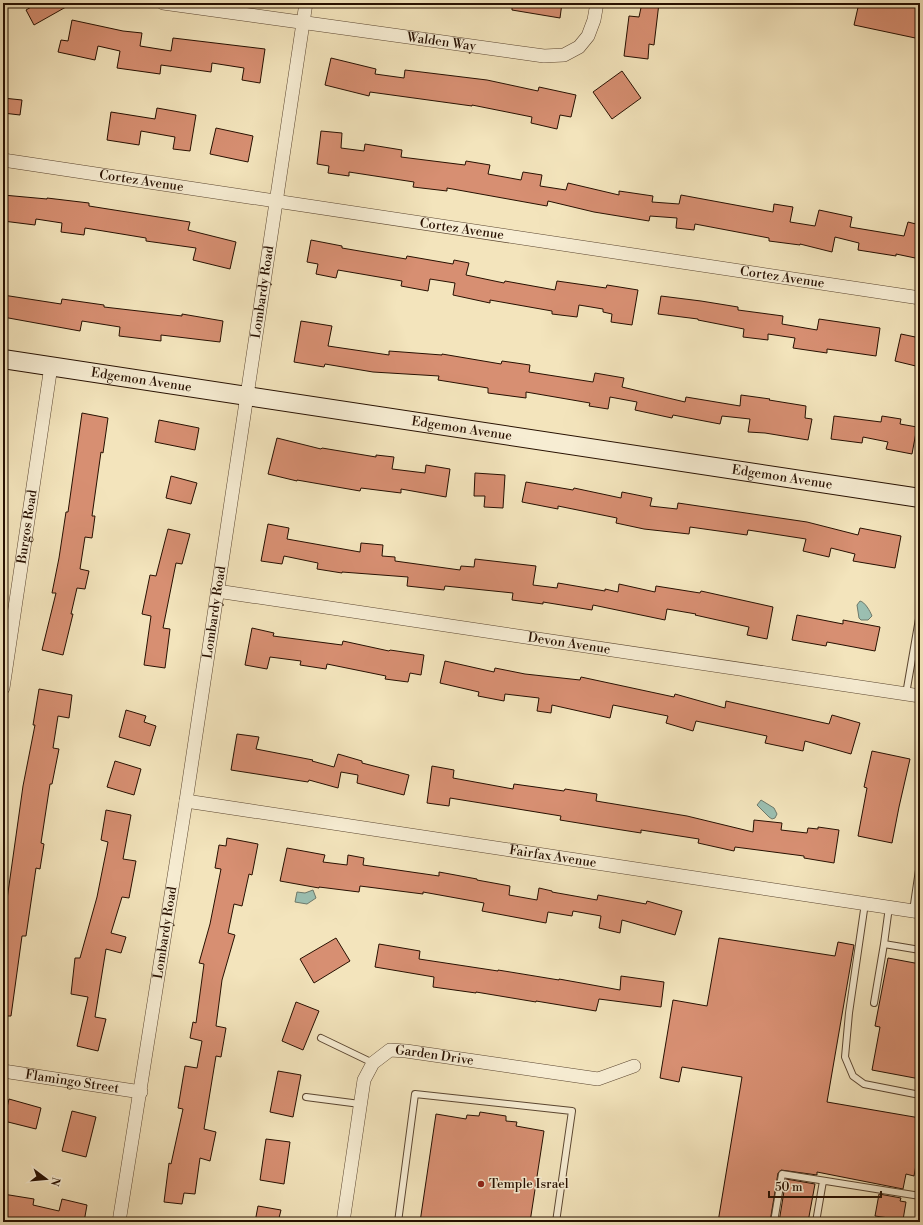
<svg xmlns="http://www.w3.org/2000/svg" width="923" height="1225" font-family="'Libre Bodoni',serif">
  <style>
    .water { fill: #9bbfb1; stroke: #6d796b }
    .building { fill: #d78f72; stroke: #271001 }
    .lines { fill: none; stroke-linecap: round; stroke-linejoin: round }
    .lane-casing { stroke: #5a4530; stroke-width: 8 }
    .street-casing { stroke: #5a4530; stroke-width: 14 }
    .secondary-casing { stroke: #271001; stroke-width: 20 }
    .lane { stroke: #f7edd3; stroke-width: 6 }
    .street { stroke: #f7edd3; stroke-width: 13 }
    .secondary { stroke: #f7edd3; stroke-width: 18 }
    .poi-dot { fill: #8f2418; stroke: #f7edd3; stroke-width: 1.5 }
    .labels { text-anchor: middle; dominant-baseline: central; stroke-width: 3; stroke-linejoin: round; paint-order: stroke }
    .street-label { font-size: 13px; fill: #271001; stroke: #f7edd3 }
    .poi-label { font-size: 13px; fill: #271001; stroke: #f7edd3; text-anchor: start }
  </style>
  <rect width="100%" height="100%" fill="#f3e4bc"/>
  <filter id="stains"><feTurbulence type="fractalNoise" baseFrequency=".005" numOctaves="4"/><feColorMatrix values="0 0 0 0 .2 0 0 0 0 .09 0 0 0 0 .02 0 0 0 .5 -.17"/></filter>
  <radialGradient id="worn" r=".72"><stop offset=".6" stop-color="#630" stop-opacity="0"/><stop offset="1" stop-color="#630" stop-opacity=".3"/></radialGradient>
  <!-- water -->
  <path class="water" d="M 860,601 C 865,602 870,611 872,616 L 868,620 L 861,620 L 859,618 L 857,605 Z
    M 761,800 L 774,808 L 777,814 L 775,818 L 772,819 L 769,817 L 757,805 Z
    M 313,890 L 316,898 L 307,904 L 295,902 L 297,892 L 305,893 Z"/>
  <!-- building -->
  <path class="building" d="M 38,3 L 73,3 L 34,25 L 26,10 Z
    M 512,3 L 562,3 L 560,18 L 512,10 Z
    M 642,3 L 659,3 L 654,45 L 649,44 L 648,59 L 624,56 L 629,16 L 639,17 Z
    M 859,3 L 920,3 L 920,39 L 854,25 Z
    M 72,20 L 123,31 L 142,33 L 140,46 L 171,51 L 173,38 L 265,49 L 260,83 L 242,80 L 244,68 L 212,63 L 211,72 L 161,65 L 160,74 L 117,68 L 120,51 L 98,46 L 95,60 L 58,52 L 61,40 L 68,41 Z
    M 331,58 L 376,69 L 375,74 L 404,78 L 405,70 L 487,80 L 538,91 L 539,87 L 576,95 L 571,117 L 560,115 L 557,129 L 531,123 L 532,117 L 472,105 L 472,106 L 370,92 L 369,96 L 325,85 Z
    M 622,71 L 641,98 L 612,119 L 593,92 Z
    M 3,98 L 22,100 L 20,115 L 3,113 Z
    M 157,108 L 196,115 L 190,151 L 173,149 L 175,137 L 141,131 L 139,145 L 107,140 L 111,112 L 155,119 Z
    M 216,128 L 253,136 L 248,162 L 210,154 Z
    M 321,131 L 342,133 L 341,148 L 364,151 L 365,144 L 402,150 L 401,157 L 465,165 L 466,161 L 490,165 L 488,174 L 521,180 L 523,172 L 542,175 L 540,186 L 566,190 L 568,183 L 619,195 L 619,191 L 653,196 L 652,202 L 679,204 L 681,195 L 773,212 L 774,204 L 793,207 L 790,222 L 815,226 L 819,210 L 852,217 L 850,227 L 904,236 L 908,222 L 920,225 L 920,259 L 896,254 L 896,256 L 858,250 L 859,243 L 835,237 L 832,252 L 800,244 L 800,245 L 769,241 L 769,238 L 695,224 L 694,230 L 676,228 L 677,218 L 650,216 L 649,221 L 594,212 L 548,201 L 547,206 L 447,188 L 447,191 L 413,187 L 414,182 L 349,172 L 349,176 L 328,173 L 329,166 L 317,164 Z
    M 3,195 L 47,199 L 47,198 L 89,203 L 89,206 L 190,222 L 188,230 L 236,242 L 230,269 L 193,260 L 196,248 L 146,241 L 146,238 L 85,228 L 84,235 L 61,232 L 62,223 L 36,219 L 35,225 L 3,221 Z
    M 311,240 L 342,246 L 342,248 L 406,259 L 407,256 L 453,264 L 454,260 L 469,263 L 466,275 L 504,283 L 505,281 L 555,290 L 557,281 L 606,288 L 607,285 L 638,290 L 632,325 L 611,322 L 612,314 L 603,312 L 603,309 L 579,305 L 577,317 L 552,314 L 552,311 L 490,300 L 490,303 L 453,295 L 455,283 L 430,279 L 428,291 L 401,286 L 402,281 L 338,270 L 336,278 L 316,274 L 318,264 L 307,262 Z
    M 3,295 L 61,304 L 62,299 L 104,305 L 104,307 L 182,316 L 182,314 L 223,321 L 220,342 L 161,335 L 161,341 L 119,336 L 120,327 L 82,321 L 80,331 L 3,317 Z
    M 661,296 L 701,301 L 738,307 L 738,310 L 783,316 L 782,324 L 817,330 L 819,319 L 880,328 L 876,356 L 827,349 L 827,353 L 793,348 L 795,338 L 768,334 L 768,340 L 743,337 L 744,329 L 698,320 L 698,319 L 658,314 Z
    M 301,321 L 332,326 L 328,346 L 389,355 L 389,351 L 442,355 L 442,354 L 501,364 L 502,361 L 530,365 L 529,372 L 593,382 L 595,373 L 624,378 L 622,387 L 685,402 L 686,397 L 740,406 L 741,395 L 770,399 L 769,400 L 806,406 L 805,418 L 812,419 L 808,440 L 765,433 L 748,432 L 750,419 L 722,416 L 720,424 L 673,415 L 672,418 L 635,410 L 637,402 L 610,397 L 608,409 L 589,406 L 590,403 L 526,392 L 526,398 L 488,393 L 488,388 L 438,380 L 439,376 L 373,372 L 325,364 L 324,367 L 294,362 Z
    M 901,334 L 920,338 L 920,367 L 895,361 Z
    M 82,413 L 108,418 L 103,453 L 101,452 L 92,516 L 95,516 L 92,538 L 85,537 L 80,569 L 89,571 L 85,589 L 77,588 L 71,614 L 73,614 L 63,655 L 42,650 L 56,593 L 52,593 L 59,558 L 66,512 L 68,512 Z
    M 834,416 L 881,422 L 882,416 L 901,419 L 900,424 L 917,427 L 912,454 L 886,449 L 888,442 L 863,437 L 862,443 L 831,439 Z
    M 159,420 L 199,428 L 195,450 L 155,442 Z
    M 277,438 L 321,449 L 322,448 L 376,457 L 376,455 L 394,457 L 392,469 L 425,473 L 426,465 L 450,469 L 446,497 L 401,489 L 401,493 L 361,488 L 360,491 L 297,480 L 297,481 L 268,474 Z
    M 475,473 L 505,475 L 503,508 L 484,507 L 485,496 L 474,496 Z
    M 171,476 L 197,483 L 191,504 L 166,498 Z
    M 526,482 L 573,490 L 574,488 L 621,498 L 622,492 L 652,498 L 650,506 L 677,509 L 678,503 L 807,522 L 858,535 L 860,528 L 901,536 L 895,568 L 853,561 L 855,554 L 831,548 L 829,557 L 803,551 L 806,539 L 748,530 L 747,535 L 690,527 L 689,534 L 644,529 L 616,523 L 617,518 L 558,506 L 558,509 L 522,502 Z
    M 268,524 L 289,528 L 287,539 L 360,552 L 361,543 L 383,545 L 382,556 L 395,557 L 395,561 L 460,570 L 461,566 L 474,567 L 475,559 L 536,566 L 533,585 L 557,588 L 558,583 L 605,591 L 605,589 L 618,592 L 619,584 L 655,592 L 656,586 L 700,593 L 701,591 L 773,607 L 767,639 L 747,635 L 749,627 L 695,615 L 696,614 L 667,609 L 665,620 L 593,605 L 592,610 L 543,602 L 543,604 L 512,600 L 513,593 L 445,586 L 444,590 L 407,586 L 408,577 L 342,572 L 342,573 L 317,569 L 318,563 L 284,556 L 282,564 L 261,561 Z
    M 168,529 L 190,534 L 182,564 L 176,563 L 163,628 L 170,629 L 165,668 L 144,665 L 151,616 L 142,614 L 150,575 L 156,576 Z
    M 797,615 L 843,624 L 843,620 L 880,627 L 875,651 L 827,642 L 826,646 L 792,640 Z
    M 252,628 L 274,633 L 273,636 L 342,645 L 343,641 L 389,651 L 390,650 L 424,655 L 421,675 L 410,673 L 408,682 L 385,679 L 386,676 L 327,664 L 326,669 L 300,665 L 301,661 L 270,657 L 267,669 L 245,665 Z
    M 445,661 L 494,672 L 495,668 L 525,674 L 580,680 L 581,677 L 674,697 L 675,694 L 725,708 L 726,701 L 829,724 L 832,715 L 860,723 L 851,754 L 805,741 L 803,751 L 765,743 L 767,736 L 696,721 L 693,731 L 666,723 L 668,716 L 613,705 L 610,718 L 552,705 L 551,713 L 537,711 L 539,698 L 505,694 L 504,701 L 478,696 L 479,692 L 440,683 Z
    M 39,689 L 72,695 L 69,718 L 58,716 L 53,748 L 59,749 L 52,784 L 50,784 L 41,843 L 44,844 L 40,869 L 36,868 L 26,936 L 22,936 L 11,1016 L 3,1016 L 3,928 L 23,786 L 35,725 L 33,725 Z
    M 126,710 L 146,716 L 144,722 L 156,726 L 150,746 L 119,737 Z
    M 237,734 L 259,737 L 256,749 L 313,760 L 312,761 L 334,767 L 338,754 L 362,761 L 362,763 L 409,775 L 404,795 L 357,783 L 358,775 L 341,772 L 338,788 L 309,780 L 308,782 L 231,770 Z
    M 872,751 L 910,759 L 899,807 L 892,843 L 858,836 L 867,788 L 864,787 Z
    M 115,761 L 141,769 L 134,795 L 107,787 Z
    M 432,766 L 454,770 L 453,778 L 513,789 L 514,784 L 564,791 L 565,789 L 597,794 L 596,801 L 687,816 L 753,832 L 754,820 L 782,823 L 781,830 L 807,833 L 808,828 L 818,829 L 818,827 L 839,830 L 834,863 L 804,858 L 804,856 L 735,847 L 734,851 L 698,843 L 699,839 L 641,830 L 641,833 L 603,827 L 560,820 L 561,816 L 450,798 L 449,806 L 427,803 Z
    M 106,810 L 131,815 L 123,859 L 136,861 L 129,898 L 122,897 L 111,933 L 126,937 L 121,953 L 106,949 L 95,1017 L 106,1019 L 98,1051 L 77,1046 L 88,997 L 71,994 L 75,958 L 80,958 L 97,897 L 108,842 L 101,840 Z
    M 227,838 L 258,844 L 252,875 L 249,874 L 242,906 L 234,904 L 228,933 L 235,935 L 222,980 L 216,1026 L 226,1028 L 221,1057 L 216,1056 L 204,1129 L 216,1132 L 210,1161 L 200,1158 L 195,1194 L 184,1193 L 182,1204 L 164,1202 L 169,1163 L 171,1164 L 183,1109 L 178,1108 L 185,1066 L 197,1068 L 202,1041 L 190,1038 L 193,1022 L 196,1023 L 204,964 L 199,963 L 210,924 L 221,869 L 215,868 L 219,845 L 226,846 Z
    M 287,848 L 325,855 L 323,862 L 347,865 L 348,855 L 364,858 L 363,865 L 439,876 L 439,872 L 477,879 L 477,880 L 510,886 L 509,895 L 537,900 L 539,888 L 552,891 L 552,892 L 597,900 L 598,895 L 646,904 L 647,901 L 682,911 L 675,935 L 622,920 L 620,933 L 599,928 L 601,916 L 573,911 L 572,916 L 548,912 L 546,923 L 482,911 L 484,903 L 423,892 L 423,894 L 360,886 L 359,892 L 319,887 L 319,888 L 280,881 Z
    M 336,938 L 350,961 L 314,983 L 300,959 Z
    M 719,938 L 835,956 L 838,942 L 854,945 L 827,1102 L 920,1118 L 920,1143 L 914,1176 L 906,1174 L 903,1189 L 817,1172 L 817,1175 L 781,1170 L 778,1173 L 770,1222 L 718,1222 L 742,1077 L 682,1067 L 679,1082 L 660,1078 L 673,1000 L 707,1006 Z
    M 379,944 L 420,951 L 419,959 L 498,971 L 498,970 L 559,980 L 559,979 L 620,990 L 621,976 L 664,982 L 661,1007 L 599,999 L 596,1011 L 536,1001 L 536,1002 L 476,992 L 476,993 L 433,987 L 434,977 L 375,967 Z
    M 888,958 L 920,964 L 920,1079 L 872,1070 L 880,1027 L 875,1026 Z
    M 296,1002 L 319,1011 L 303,1050 L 282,1041 Z
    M 278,1071 L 301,1075 L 293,1117 L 270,1112 Z
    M 9,1099 L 41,1108 L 36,1129 L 4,1121 Z
    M 72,1111 L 96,1117 L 86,1157 L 62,1151 Z
    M 480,1112 L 506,1116 L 506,1121 L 517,1122 L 516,1126 L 544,1131 L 530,1222 L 420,1222 L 436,1114 L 466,1119 L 467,1115 L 479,1116 Z
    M 266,1139 L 290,1142 L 284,1184 L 260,1180 Z
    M 786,1179 L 815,1184 L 808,1222 L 779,1222 Z
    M 3,1194 L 34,1199 L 33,1205 L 59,1211 L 62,1199 L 87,1205 L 84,1222 L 3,1222 Z
    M 879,1194 L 901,1198 L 900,1201 L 906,1202 L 903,1220 L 875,1216 Z
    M 258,1206 L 281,1210 L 278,1222 L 255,1222 Z"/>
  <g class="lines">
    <!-- lane casing -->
    <g class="lane-casing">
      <path id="lane" d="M 906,694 L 920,613
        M 865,903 L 849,1013 L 845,1057 L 853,1076 L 864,1084 L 920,1095
        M 889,907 L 884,944 L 920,950
        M 913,911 L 920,863
        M 874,1003 L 884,944
        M 321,1038 L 373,1063
        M 306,1097 L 360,1104
        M 398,1222 L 415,1094 L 572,1111 L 556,1222
        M 774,1222 L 782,1174 L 920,1196
        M 816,1222 L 823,1181"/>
    </g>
    <!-- street casing -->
    <g class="street-casing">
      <g id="street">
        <path id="s1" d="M 163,3 L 544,56 L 564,55 L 579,47 L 588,36 L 594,20 L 597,3"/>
        <path id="s2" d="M 3,160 L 920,298"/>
        <path id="s3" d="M 217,591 L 920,696"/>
        <path id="s4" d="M 3,688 L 51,366"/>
        <path id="s5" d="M 186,801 L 920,912"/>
        <path id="s6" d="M 3,1071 L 141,1092"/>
        <path id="s7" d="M 119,1222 L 186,801 L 306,3"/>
        <path id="s8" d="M 343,1222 L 364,1080 L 373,1063 L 390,1050 L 406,1051 L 598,1079 L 634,1066"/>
      </g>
    </g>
    <!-- secondary casing -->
    <g class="secondary-casing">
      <g id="secondary">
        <path id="s9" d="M 3,359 L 920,498"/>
      </g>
    </g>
    <!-- lane -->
    <use href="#lane" class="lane"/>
    <!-- street -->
    <use href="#street" class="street"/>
    <!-- secondary -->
    <use href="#secondary" class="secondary"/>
  </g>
  <!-- markers -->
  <circle class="poi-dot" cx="481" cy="1184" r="4"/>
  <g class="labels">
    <!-- street labels -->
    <g class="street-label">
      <text stroke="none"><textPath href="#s1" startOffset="281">Walden Way</textPath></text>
      <text stroke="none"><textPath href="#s2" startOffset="140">Cortez Avenue</textPath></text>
      <text stroke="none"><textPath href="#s2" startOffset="464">Cortez Avenue</textPath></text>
      <text stroke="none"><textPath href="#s2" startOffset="788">Cortez Avenue</textPath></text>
      <text stroke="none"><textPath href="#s7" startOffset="941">Lombardy Road</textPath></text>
      <text stroke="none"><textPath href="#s9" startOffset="140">Edgemon Avenue</textPath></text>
      <text stroke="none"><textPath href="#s9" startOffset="464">Edgemon Avenue</textPath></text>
      <text stroke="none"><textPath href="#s9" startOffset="788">Edgemon Avenue</textPath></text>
      <text stroke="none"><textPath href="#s4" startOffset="163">Burgos Road</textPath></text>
      <text stroke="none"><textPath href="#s7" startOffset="617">Lombardy Road</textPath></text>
      <text stroke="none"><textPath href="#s3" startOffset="356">Devon Avenue</textPath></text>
      <text stroke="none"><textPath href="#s5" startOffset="371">Fairfax Avenue</textPath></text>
      <text stroke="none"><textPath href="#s7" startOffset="293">Lombardy Road</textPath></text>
      <text stroke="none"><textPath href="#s8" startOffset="229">Garden Drive</textPath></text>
      <text stroke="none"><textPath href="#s6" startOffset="70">Flamingo Street</textPath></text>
    </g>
    <!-- poi labels -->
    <g class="poi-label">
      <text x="489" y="1184">Temple Israel</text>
    </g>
  </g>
  <!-- margin -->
  <rect width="923" height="1225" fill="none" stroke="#f3e4bc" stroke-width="16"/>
  <rect x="4" y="4" width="915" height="1217" fill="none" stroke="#271001" stroke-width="2"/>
  <rect x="8" y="8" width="907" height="1209" fill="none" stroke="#271001"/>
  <!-- north arrow -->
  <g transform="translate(46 1179) rotate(106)" stroke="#f7edd3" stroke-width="3" paint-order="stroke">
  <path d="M0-3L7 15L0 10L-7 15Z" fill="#271001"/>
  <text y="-6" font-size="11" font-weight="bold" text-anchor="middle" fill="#271001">N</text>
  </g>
  <!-- scale -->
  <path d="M769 1191v6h112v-6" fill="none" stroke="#271001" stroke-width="2"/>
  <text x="775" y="1191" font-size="12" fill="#271001" stroke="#f7edd3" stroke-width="3" paint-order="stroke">50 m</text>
  <rect width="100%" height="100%" filter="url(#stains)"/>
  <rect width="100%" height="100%" fill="url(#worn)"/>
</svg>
